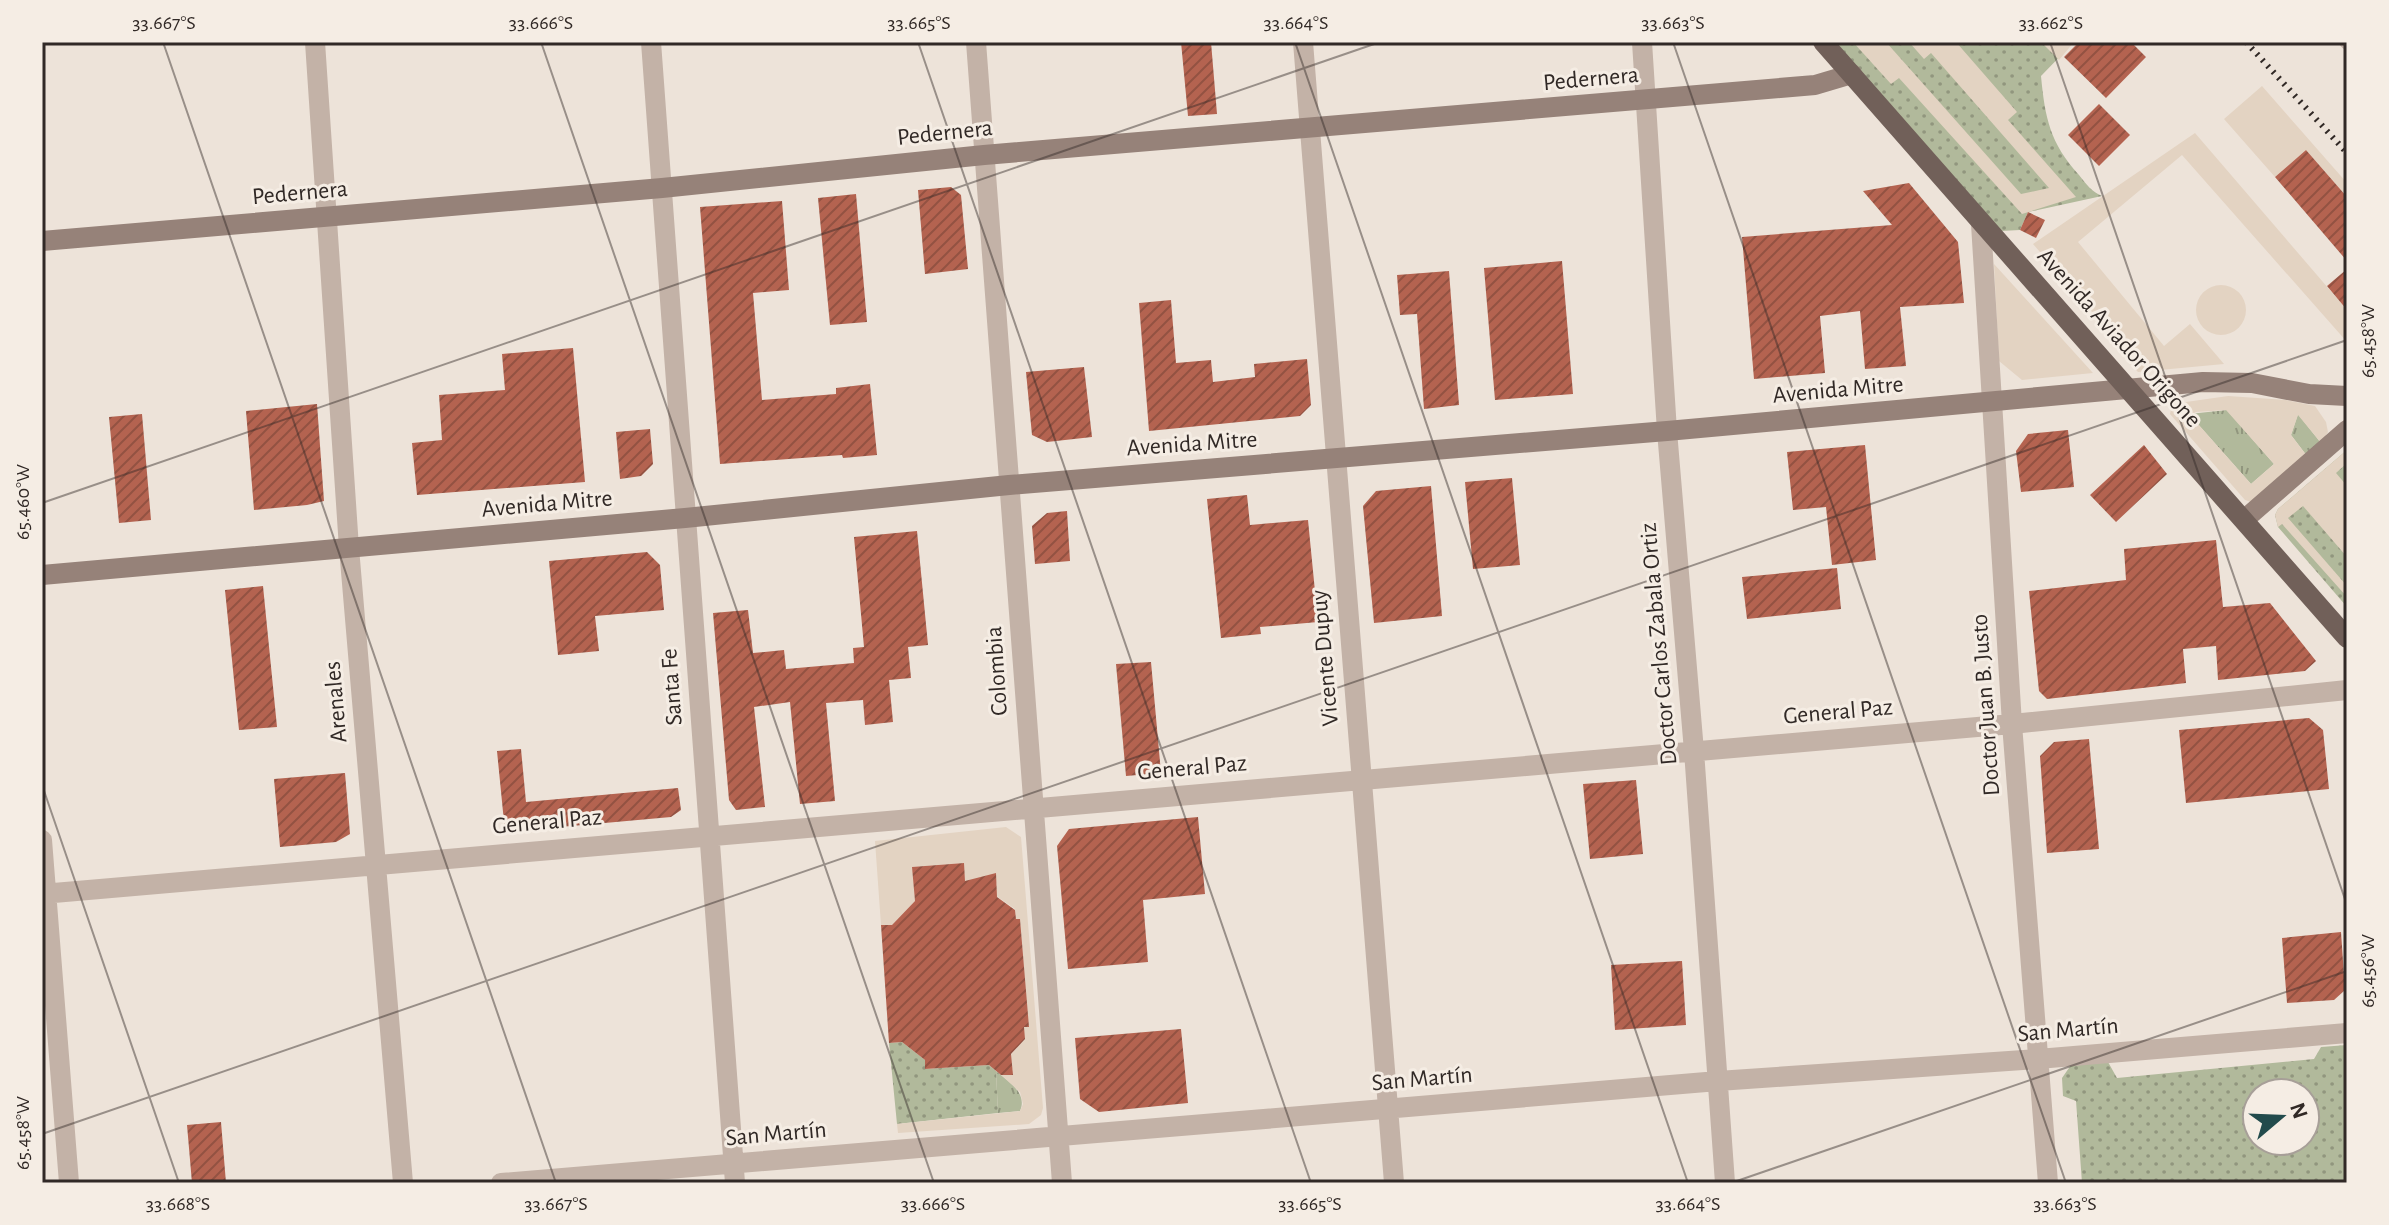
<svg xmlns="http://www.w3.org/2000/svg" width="2389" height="1225" font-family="'Alegreya Sans',sans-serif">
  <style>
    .grass { fill: url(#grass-tufts) }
    .park { fill: url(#park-dots); fill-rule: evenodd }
    .plaza { fill: #e3d3c2; fill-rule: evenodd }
    .building { fill: url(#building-hatch) }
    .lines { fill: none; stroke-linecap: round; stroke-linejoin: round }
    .lane { stroke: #c3b2a7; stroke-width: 12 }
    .street { stroke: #c3b2a7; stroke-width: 20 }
    .secondary { stroke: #968279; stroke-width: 20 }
    .primary { stroke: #716059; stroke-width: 20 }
    .rail { stroke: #312926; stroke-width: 6; stroke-dasharray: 2 6; stroke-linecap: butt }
    .ticks { fill: none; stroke: #312926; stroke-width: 2; stroke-opacity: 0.45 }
    .labels { text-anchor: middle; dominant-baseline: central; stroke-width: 6; stroke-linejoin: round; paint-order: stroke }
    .street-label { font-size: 24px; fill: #312926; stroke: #f5ede4 }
    .neatline { fill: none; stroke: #312926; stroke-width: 3 }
    .ticks-label { font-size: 20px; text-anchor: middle; fill: #312926 }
  </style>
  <defs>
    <pattern id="grass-tufts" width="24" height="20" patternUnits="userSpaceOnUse" patternTransform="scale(2)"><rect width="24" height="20" fill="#b1b99b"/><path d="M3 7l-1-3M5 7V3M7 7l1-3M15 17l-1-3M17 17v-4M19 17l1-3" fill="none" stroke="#91967e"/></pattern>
    <pattern id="park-dots" width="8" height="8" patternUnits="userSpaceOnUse" patternTransform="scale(2)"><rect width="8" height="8" fill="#b1b99b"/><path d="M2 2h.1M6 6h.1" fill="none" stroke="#91967e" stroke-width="1.8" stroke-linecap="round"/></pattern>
    <pattern id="building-hatch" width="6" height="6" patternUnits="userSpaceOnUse" patternTransform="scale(2)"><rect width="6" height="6" fill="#b46350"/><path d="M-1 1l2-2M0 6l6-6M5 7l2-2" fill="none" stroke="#935242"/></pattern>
  </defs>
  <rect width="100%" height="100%" fill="#ede3d9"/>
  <!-- grass -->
  <path class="grass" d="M 2227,410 L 2274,464 L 2251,484 L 2189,414 Z
    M 2298,414 L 2321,443 L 2307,456 L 2291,435 Z
    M 996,1071 C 1008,1081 1028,1093 1020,1111 L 998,1113 Z"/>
  <!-- park -->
  <path class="park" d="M 1834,42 L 2074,42 L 2041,76 C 2045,118 2050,143 2079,175 C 2086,184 2092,192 2102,196 L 2028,212 L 2020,230 L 2001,231 Z
    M 2347,450 L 2347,607 L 2278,527 L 2275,515 L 2278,509 Z
    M 902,1042 L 925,1060 L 926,1069 L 989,1065 L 996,1071 L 998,1113 L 897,1124 L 889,1043 Z
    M 2347,1045 L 2347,1183 L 2082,1183 L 2076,1101 L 2063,1096 L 2062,1078 L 2071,1065 L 2108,1062 L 2117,1078 L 2314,1059 L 2321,1047 ZM 2257,1093 L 2305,1093 L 2305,1141 L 2257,1141 Z"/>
  <!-- plaza -->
  <path class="plaza" d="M 1853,42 L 1886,42 L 2021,194 L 2049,188 L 1931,53 L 1924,59 L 1909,42 L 1956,42 L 2017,112 L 2008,120 L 2076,197 L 2022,214 L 1899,78 L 1891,84 Z
    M 2041,42 L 2074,42 L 2059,60 Z
    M 2262,86 L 2347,183 L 2347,197 L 2306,150 L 2275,177 L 2224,119 Z
    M 2195,133 L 2347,310 L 2347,342 L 2182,155 L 2078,242 L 2164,346 L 2190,324 L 2224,364 L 2138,372 L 2126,359 L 2128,353 L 2033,244 Z
    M 1994,264 L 2093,373 L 2022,380 L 1999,361 Z
    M2196 310a25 25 0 1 1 50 0a25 25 0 1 1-50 0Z
    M 2228,396 L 2286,400 L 2315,406 L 2326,422 L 2328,432 L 2321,443 L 2298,415 L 2291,435 L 2307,456 L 2251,502 L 2245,500 L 2170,414 L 2172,404 ZM 2226,410 L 2274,464 L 2251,484 L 2190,415 L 2196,412 Z
    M 2347,450 L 2347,463 L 2336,473 L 2347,486 L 2347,557 L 2303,506 L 2288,518 L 2347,586 L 2347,597 L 2282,524 L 2278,527 L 2275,515 L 2278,509 Z
    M 1006,827 L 1021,837 L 1043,1108 L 1041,1115 L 1029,1124 L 898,1133 L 897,1124 L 1020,1111 L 1023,1104 L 1020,1092 L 1001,1075 L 1007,1075 L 1013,1070 L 1007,1059 L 1024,1040 L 1024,1027 L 1028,1027 L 1020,919 L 1016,919 L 1015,909 L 992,893 L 997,885 L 994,877 L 966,888 L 963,863 L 913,867 L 915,901 L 892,925 L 881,925 L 875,841 Z"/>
  <!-- building -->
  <path class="building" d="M 1181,42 L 1211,42 L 1217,114 L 1188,116 Z
    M 2079,42 L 2131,42 L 2146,57 L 2106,98 L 2064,57 Z
    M 2099,104 L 2130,135 L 2099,166 L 2068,135 Z
    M 2306,150 L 2347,197 L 2347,261 L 2275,177 Z
    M 1909,183 L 1958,242 L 1964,303 L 1900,307 L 1906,366 L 1865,369 L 1860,311 L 1820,316 L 1825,373 L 1754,379 L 1742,237 L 1892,225 L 1863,191 Z
    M 951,187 L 961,195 L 968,269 L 925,274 L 918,190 Z
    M 856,194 L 867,322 L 830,325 L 818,198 Z
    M 782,201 L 789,290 L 753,293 L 762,400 L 836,394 L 836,388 L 870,384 L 877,455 L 843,458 L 842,455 L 720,464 L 700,207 Z
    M 2028,212 L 2045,220 L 2036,238 L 2020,230 Z
    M 1562,261 L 1573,394 L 1495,400 L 1484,268 Z
    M 2347,269 L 2347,310 L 2327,286 Z
    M 1449,271 L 1459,405 L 1424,409 L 1417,314 L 1400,315 L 1397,275 Z
    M 1171,300 L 1176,363 L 1211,360 L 1213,382 L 1255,377 L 1254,364 L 1307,359 L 1311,405 L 1300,416 L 1149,431 L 1139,303 Z
    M 573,348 L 585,482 L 417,495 L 412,443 L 442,440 L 439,395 L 505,390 L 502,354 Z
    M 1084,367 L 1092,437 L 1047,442 L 1032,435 L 1026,372 Z
    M 317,404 L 324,501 L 307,505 L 254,510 L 246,411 Z
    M 142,414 L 151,520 L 119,523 L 109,417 Z
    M 650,429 L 653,464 L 641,476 L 620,479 L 616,432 Z
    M 2068,430 L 2074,487 L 2021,492 L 2016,451 L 2028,434 Z
    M 1865,445 L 1876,560 L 1832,565 L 1826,507 L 1793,510 L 1787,452 Z
    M 2144,445 L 2167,474 L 2116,522 L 2090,495 Z
    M 1512,478 L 1520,565 L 1473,569 L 1465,482 Z
    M 1431,486 L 1442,616 L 1374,623 L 1363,506 L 1376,491 Z
    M 1247,495 L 1250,525 L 1308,520 L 1318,622 L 1260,627 L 1261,634 L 1221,638 L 1207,499 Z
    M 1067,511 L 1070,561 L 1035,564 L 1032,526 L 1047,513 Z
    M 917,531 L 928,645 L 908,647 L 911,678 L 889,680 L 893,722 L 865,725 L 863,700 L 826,703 L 835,801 L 800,804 L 790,702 L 754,707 L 765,807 L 736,810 L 729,800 L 713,613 L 748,610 L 753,653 L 784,650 L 786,669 L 854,663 L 853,648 L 864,647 L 854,537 Z
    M 2216,540 L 2223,607 L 2270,603 L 2316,661 L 2305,671 L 2218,680 L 2216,646 L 2183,649 L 2186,683 L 2047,699 L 2039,691 L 2029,591 L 2126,580 L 2124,549 Z
    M 647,552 L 660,565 L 664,610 L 595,616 L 599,651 L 558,655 L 549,561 Z
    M 1837,568 L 1841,609 L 1747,619 L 1742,577 Z
    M 263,586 L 277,727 L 239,730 L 225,590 Z
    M 1151,662 L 1161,773 L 1126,776 L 1116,664 Z
    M 2309,718 L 2323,730 L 2329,789 L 2186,803 L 2179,730 Z
    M 2089,739 L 2099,849 L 2047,853 L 2040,756 L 2054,742 Z
    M 521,749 L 526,802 L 678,788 L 681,810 L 671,817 L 505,832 L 497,751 Z
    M 345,773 L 350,834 L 336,842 L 280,847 L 274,779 Z
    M 1636,780 L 1643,854 L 1590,859 L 1583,784 Z
    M 1198,817 L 1205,894 L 1143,900 L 1148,962 L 1068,969 L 1057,846 L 1069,829 Z
    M 964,863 L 965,881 L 996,873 L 997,897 L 1015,910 L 1016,919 L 1020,919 L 1029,1027 L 1024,1027 L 1025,1039 L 1011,1054 L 1013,1075 L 1001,1075 L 989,1065 L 925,1069 L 925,1060 L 902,1042 L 889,1043 L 881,925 L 892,925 L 915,901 L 912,867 Z
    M 2341,932 L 2345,990 L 2334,1000 L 2287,1003 L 2282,938 Z
    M 1682,961 L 1686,1025 L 1615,1030 L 1611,965 Z
    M 1181,1029 L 1188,1103 L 1099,1112 L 1080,1099 L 1075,1038 Z
    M 221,1122 L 226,1183 L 192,1183 L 187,1125 Z"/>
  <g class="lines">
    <!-- lane -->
    <path class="lane" d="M 2345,42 L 2347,44"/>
    <!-- street -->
    <path class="street" d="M 315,42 L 349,548 L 403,1183
      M 651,42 L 735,1183
      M 976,42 L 1062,1183
      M 1303,42 L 1394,1183
      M 1642,42 L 1667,431 L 1694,751 L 1725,1183
      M 1981,224 L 2012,724 L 2048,1183
      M 42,840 L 69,1183
      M 42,894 L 2012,724 L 2347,690
      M 501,1183 L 1718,1081 L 2038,1059 L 2347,1033"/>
    <!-- secondary -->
    <path class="secondary" d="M 42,241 L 662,188 L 984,155 L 1815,85 L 1852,74
      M 2245,519 L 2347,430
      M 42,575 L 685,518 L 1009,485 L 1667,431 L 2203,382 L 2252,383 L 2309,394 L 2347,396"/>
    <!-- primary -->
    <path class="primary" d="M 1823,42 L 2347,638"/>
    <!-- rail -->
    <path class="rail" d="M 2246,42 L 2347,153"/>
  </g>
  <!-- ticks -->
  <path class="ticks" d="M 163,42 L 556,1183M 541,42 L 934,1183M 918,42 L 1311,1183M 1295,42 L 1688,1183M 1673,42 L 2066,1183M 2050,42 L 2347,905M 42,503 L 1380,42M 42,785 L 179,1183M 42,1134 L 2347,340M 1731,1183 L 2347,971"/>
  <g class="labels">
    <!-- street labels -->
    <g class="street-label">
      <text transform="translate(1591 79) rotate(-5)">Pedernera</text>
      <text transform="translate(945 133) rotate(-6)">Pedernera</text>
      <text transform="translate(300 193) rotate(-5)">Pedernera</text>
      <text transform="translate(2119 338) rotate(48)">Avenida Aviador Origone</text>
      <text transform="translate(1838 390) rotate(-5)">Avenida Mitre</text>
      <text transform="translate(1192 444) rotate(-4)">Avenida Mitre</text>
      <text transform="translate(547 504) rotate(-5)">Avenida Mitre</text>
      <text transform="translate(1659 644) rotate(-95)">Doctor Carlos Zabala Ortiz</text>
      <text transform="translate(1325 658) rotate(-95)">Vicente Dupuy</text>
      <text transform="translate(997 671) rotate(-94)">Colombia</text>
      <text transform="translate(672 687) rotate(-94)">Santa Fe</text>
      <text transform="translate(336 702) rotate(-95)">Arenales</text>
      <text transform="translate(1986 705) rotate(-94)">Doctor Juan B. Justo</text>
      <text transform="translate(1838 712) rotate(-5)">General Paz</text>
      <text transform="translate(1192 768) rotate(-5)">General Paz</text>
      <text transform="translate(547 822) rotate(-5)">General Paz</text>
      <text transform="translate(2068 1030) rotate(-5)">San Martín</text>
      <text transform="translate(1422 1079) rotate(-5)">San Martín</text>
      <text transform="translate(776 1134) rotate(-5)">San Martín</text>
    </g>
  </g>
  <!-- border -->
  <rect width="2389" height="1225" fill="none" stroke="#f5ede4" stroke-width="88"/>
  <!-- north arrow -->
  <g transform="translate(2281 1117) rotate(71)"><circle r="38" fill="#f5ede4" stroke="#a79f98" stroke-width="2"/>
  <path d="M0-6L14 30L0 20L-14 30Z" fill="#224b4c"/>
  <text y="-12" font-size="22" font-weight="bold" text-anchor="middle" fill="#312926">N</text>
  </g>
  <rect x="44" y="44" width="2301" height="1137" class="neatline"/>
  <g class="ticks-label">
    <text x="164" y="29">33.667°S</text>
    <text x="541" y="29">33.666°S</text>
    <text x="919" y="29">33.665°S</text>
    <text x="1296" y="29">33.664°S</text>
    <text x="1673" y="29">33.663°S</text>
    <text x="2051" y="29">33.662°S</text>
    <text transform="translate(2367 341) rotate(-90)" y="7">65.458°W</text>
    <text transform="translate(22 502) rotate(-90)" y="7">65.460°W</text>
    <text transform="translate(2367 971) rotate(-90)" y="7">65.456°W</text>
    <text transform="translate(22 1133) rotate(-90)" y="7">65.458°W</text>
    <text x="178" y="1210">33.668°S</text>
    <text x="556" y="1210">33.667°S</text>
    <text x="933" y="1210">33.666°S</text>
    <text x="1310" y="1210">33.665°S</text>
    <text x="1688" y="1210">33.664°S</text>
    <text x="2065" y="1210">33.663°S</text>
  </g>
</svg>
